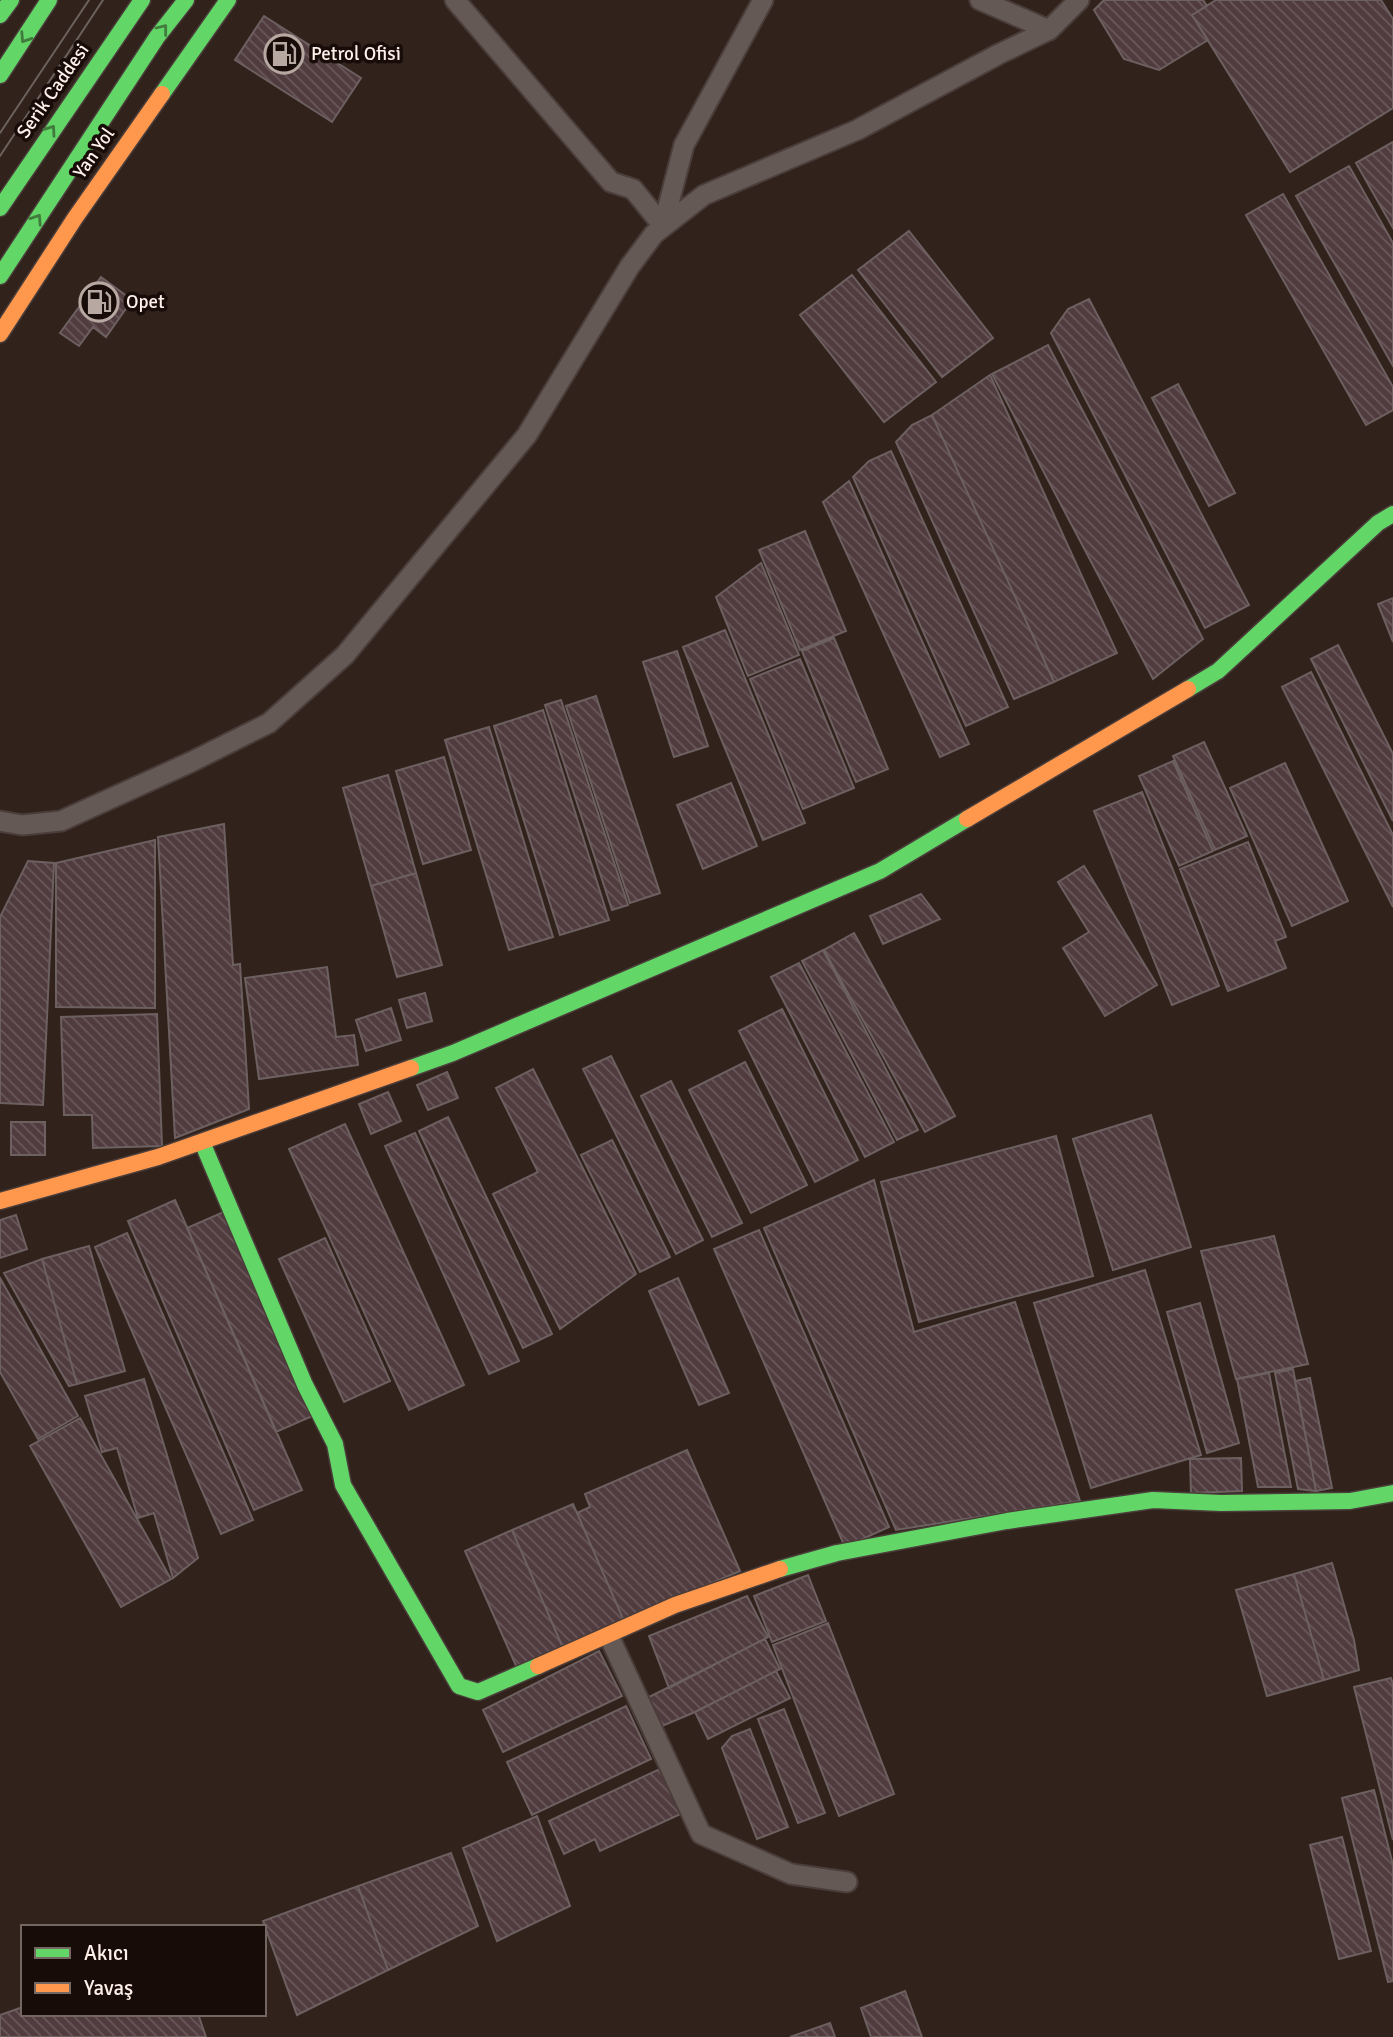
<svg xmlns="http://www.w3.org/2000/svg" width="1393" height="2037" font-family="Signika,sans-serif">
  <style>
    .building { fill: url(#building-back-hatch); stroke: #6d6060; stroke-width: 2 }
    .lines { fill: none; stroke-linecap: round; stroke-linejoin: round }
    .street-casing { stroke: #4a3d3a; stroke-width: 23 }
    .fast-casing { stroke: #4a3d3a; stroke-width: 19 }
    .slow-casing { stroke: #4a3d3a; stroke-width: 19 }
    .street { stroke: #645954; stroke-width: 19 }
    .fast { stroke: #63d668; stroke-width: 16 }
    .slow { stroke: #ff974d; stroke-width: 16 }
    .tram { stroke: #6c625d; stroke-width: 2 }
    .oneway { stroke: #417b3d }
    .labels { text-anchor: middle; dominant-baseline: central; stroke-width: 7; stroke-linejoin: round; paint-order: stroke }
    .poi-label { font-size: 19px; fill: #fff0ea; stroke: #180c08; text-anchor: start }
    .street-label { font-size: 19px; fill: #fff0ea; stroke: #180c08 }
  </style>
  <defs>
    <pattern id="building-back-hatch" width="6" height="6" patternUnits="userSpaceOnUse" patternTransform="scale(1.75)"><rect width="6" height="6" fill="#503b3f"/><path d="M-1 5l2 2M0 0l6 6M5-1l2 2" fill="none" stroke="#6a585b"/></pattern>
  </defs>
  <rect width="100%" height="100%" fill="#31221c"/>
  <!-- building -->
  <path class="building" d="M 1104,0 L 1203,0 L 1207,6 L 1192,15 L 1208,40 L 1159,70 L 1124,59 L 1094,10 Z
    M 1216,0 L 1381,0 L 1393,19 L 1393,108 L 1290,172 L 1192,15 Z
    M 264,16 L 361,78 L 332,122 L 235,60 Z
    M 1393,142 L 1393,228 L 1356,163 Z
    M 1349,166 L 1393,243 L 1393,366 L 1296,196 Z
    M 1283,194 L 1393,387 L 1393,410 L 1366,425 L 1246,215 Z
    M 909,231 L 993,338 L 942,377 L 858,270 Z
    M 852,275 L 936,382 L 884,422 L 800,315 Z
    M 101,277 L 132,300 L 106,337 L 93,327 L 79,346 L 60,333 Z
    M 1089,299 L 1249,605 L 1205,628 L 1051,333 L 1068,309 Z
    M 1048,345 L 1203,639 L 1153,679 L 992,374 Z
    M 990,375 L 1117,653 L 1054,682 L 932,415 Z
    M 1178,384 L 1235,493 L 1209,506 L 1152,398 Z
    M 932,415 L 1054,682 L 1014,699 L 896,442 L 912,425 Z
    M 891,451 L 1008,707 L 966,726 L 853,477 L 869,461 Z
    M 849,481 L 969,744 L 940,757 L 823,502 Z
    M 805,531 L 846,631 L 800,650 L 759,550 Z
    M 761,563 L 799,655 L 748,676 L 716,597 Z
    M 1393,598 L 1393,642 L 1378,604 Z
    M 725,630 L 805,823 L 763,840 L 683,647 Z
    M 834,638 L 888,769 L 856,782 L 802,651 Z
    M 1338,645 L 1393,754 L 1393,821 L 1311,659 Z
    M 677,651 L 708,746 L 674,757 L 643,662 Z
    M 800,659 L 854,788 L 803,809 L 750,679 Z
    M 1311,672 L 1393,835 L 1393,907 L 1282,687 Z
    M 596,696 L 660,893 L 630,903 L 566,706 Z
    M 561,700 L 628,905 L 612,910 L 545,705 Z
    M 543,710 L 609,920 L 560,935 L 494,726 Z
    M 489,727 L 553,937 L 509,950 L 445,740 Z
    M 1204,742 L 1247,836 L 1215,850 L 1173,756 Z
    M 444,757 L 471,850 L 423,864 L 396,771 Z
    M 1173,761 L 1213,851 L 1179,866 L 1139,776 Z
    M 1285,763 L 1348,901 L 1292,926 L 1230,788 Z
    M 388,775 L 416,873 L 371,886 L 343,788 Z
    M 731,783 L 757,846 L 703,869 L 677,805 Z
    M 1142,792 L 1219,986 L 1172,1005 L 1094,811 Z
    M 224,824 L 233,965 L 240,964 L 249,1109 L 175,1138 L 158,837 Z
    M 155,840 L 155,1008 L 56,1007 L 56,863 Z
    M 1248,842 L 1286,937 L 1275,941 L 1286,968 L 1228,991 L 1180,869 Z
    M 28,861 L 54,863 L 43,1105 L 0,1103 L 0,917 Z
    M 1084,866 L 1157,985 L 1105,1016 L 1063,948 L 1089,932 L 1058,882 Z
    M 416,873 L 442,965 L 397,977 L 371,886 Z
    M 921,894 L 940,919 L 883,944 L 870,916 Z
    M 854,933 L 955,1116 L 925,1132 L 824,950 Z
    M 823,950 L 918,1130 L 897,1140 L 802,961 Z
    M 799,963 L 894,1142 L 865,1157 L 771,977 Z
    M 327,967 L 336,1037 L 354,1035 L 358,1065 L 259,1079 L 245,978 Z
    M 425,993 L 432,1021 L 407,1028 L 399,1000 Z
    M 391,1008 L 401,1040 L 366,1051 L 356,1020 Z
    M 782,1009 L 858,1160 L 815,1182 L 739,1031 Z
    M 157,1014 L 162,1146 L 93,1148 L 92,1115 L 64,1115 L 61,1017 Z
    M 611,1056 L 703,1240 L 676,1254 L 583,1069 Z
    M 745,1062 L 807,1185 L 751,1213 L 689,1090 Z
    M 533,1069 L 636,1274 L 560,1329 L 493,1194 L 538,1172 L 496,1088 Z
    M 447,1072 L 458,1098 L 428,1110 L 417,1085 Z
    M 671,1081 L 742,1223 L 712,1237 L 641,1096 Z
    M 388,1092 L 401,1121 L 371,1134 L 359,1104 Z
    M 1151,1115 L 1191,1247 L 1113,1270 L 1073,1139 Z
    M 448,1117 L 552,1334 L 523,1348 L 419,1131 Z
    M 11,1122 L 45,1122 L 45,1155 L 11,1155 Z
    M 345,1124 L 464,1385 L 409,1410 L 289,1149 Z
    M 415,1133 L 519,1361 L 489,1374 L 385,1146 Z
    M 1056,1136 L 1093,1276 L 919,1322 L 881,1182 Z
    M 612,1140 L 670,1257 L 640,1272 L 581,1155 Z
    M 874,1180 L 914,1332 L 1015,1302 L 1080,1501 L 896,1530 L 764,1228 Z
    M 175,1200 L 302,1490 L 254,1510 L 128,1221 Z
    M 228,1210 L 317,1414 L 276,1432 L 187,1228 Z
    M 16,1215 L 27,1249 L 0,1258 L 0,1220 Z
    M 759,1230 L 889,1527 L 845,1547 L 714,1249 Z
    M 127,1233 L 253,1520 L 221,1534 L 95,1247 Z
    M 1274,1236 L 1308,1364 L 1236,1379 L 1201,1251 Z
    M 325,1238 L 390,1381 L 344,1402 L 279,1259 Z
    M 89,1246 L 125,1371 L 77,1384 L 42,1259 Z
    M 42,1259 L 77,1384 L 69,1386 L 4,1273 Z
    M 1145,1270 L 1201,1455 L 1091,1488 L 1034,1303 Z
    M 0,1278 L 78,1416 L 38,1439 L 0,1372 Z
    M 678,1278 L 729,1393 L 699,1405 L 649,1291 Z
    M 1200,1303 L 1239,1443 L 1207,1453 L 1167,1312 Z
    M 1293,1369 L 1316,1491 L 1298,1489 L 1275,1373 Z
    M 1269,1373 L 1291,1487 L 1258,1487 L 1237,1379 Z
    M 1310,1378 L 1332,1488 L 1316,1491 L 1295,1381 Z
    M 144,1379 L 198,1558 L 173,1578 L 154,1513 L 138,1518 L 117,1448 L 102,1452 L 85,1396 Z
    M 80,1418 L 171,1579 L 121,1607 L 30,1446 Z
    M 687,1450 L 740,1571 L 624,1621 L 577,1513 L 590,1507 L 585,1494 Z
    M 1241,1458 L 1242,1491 L 1191,1493 L 1190,1459 Z
    M 573,1504 L 624,1621 L 563,1648 L 512,1530 Z
    M 512,1530 L 563,1648 L 517,1668 L 465,1551 Z
    M 1332,1563 L 1354,1640 L 1359,1670 L 1324,1680 L 1294,1574 Z
    M 1294,1574 L 1324,1680 L 1267,1696 L 1236,1590 Z
    M 808,1575 L 826,1621 L 772,1642 L 754,1596 Z
    M 747,1596 L 768,1637 L 669,1688 L 649,1636 Z
    M 828,1623 L 894,1794 L 839,1816 L 773,1645 Z
    M 765,1639 L 780,1669 L 695,1712 L 662,1726 L 647,1698 Z
    M 599,1651 L 622,1696 L 503,1752 L 483,1710 Z
    M 776,1671 L 790,1698 L 708,1739 L 695,1712 Z
    M 1391,1678 L 1393,1685 L 1393,1840 L 1354,1687 Z
    M 626,1706 L 651,1759 L 532,1815 L 507,1762 Z
    M 784,1709 L 825,1813 L 798,1823 L 758,1719 Z
    M 750,1729 L 788,1827 L 757,1839 L 722,1748 L 732,1736 Z
    M 664,1767 L 685,1812 L 600,1851 L 595,1839 L 564,1854 L 549,1821 Z
    M 1374,1790 L 1393,1865 L 1393,1981 L 1388,1982 L 1342,1798 Z
    M 537,1816 L 570,1906 L 497,1941 L 463,1848 Z
    M 1342,1837 L 1371,1951 L 1339,1959 L 1310,1845 Z
    M 451,1853 L 478,1926 L 388,1970 L 358,1886 Z
    M 358,1886 L 388,1970 L 297,2015 L 263,1921 Z
    M 905,1991 L 922,2037 L 871,2037 L 861,2008 Z
    M 23,2007 L 23,2014 L 198,2014 L 206,2037 L 0,2037 L 0,2015 Z
    M 830,2023 L 835,2037 L 790,2037 Z"/>
  <g class="lines">
    <!-- street casing -->
    <g class="street-casing">
      <path id="street" d="M 455,0 L 611,182 L 633,189 L 663,226
        M 980,0 L 1049,30 L 1079,0
        M 663,226 L 684,145 L 763,0
        M 0,821 L 22,825 L 61,821 L 191,762 L 269,723 L 345,655 L 527,435 L 630,266 L 654,234 L 704,195 L 857,130 L 999,54 L 1049,30
        M 609,1636 L 701,1834 L 791,1874 L 847,1882"/>
    </g>
    <!-- fast casing -->
    <g class="fast-casing">
      <path id="fast" d="M 0,15 L 11,0
        M 0,75 L 49,0
        M 162,94 L 228,0
        M 0,208 L 142,0
        M 0,276 L 157,37 L 186,0
        M 1188,689 L 1218,671 L 1378,523 L 1393,514
        M 411,1068 L 453,1053 L 880,871 L 967,819
        M 202,1142 L 305,1385 L 335,1444 L 343,1485 L 459,1686 L 478,1692 L 538,1666
        M 780,1569 L 837,1553 L 1007,1521 L 1153,1500 L 1221,1503 L 1350,1501 L 1393,1493"/>
    </g>
    <!-- slow casing -->
    <g class="slow-casing">
      <path id="slow" d="M 0,334 L 75,218 L 162,94
        M 967,819 L 1188,689
        M 0,1201 L 158,1157 L 411,1068
        M 538,1666 L 675,1605 L 780,1569"/>
    </g>
    <!-- street -->
    <use href="#street" class="street"/>
    <!-- fast -->
    <use href="#fast" class="fast"/>
    <!-- slow -->
    <use href="#slow" class="slow"/>
    <!-- tram -->
    <path class="tram" d="M 0,133 L 89,0
      M 0,156 L 103,0"/>
  </g>
  <!-- one-way arrows -->
  <defs><path id="oneway-chevron" d="M-2-3.5L2.5 0L-2 3.5" fill="none" stroke-width="1.6" stroke-linecap="round" stroke-linejoin="round" transform="scale(1.75)"/></defs>
  <g class="oneway">
    <use href="#oneway-chevron" transform="translate(163 29) rotate(-52)"/>
    <use href="#oneway-chevron" transform="translate(25 38) rotate(123)"/>
    <use href="#oneway-chevron" transform="translate(51 130) rotate(-55)"/>
    <use href="#oneway-chevron" transform="translate(37 219) rotate(-57)"/>
  </g>
  <!-- icons -->
  <defs>
    <g id="fuel-ring" transform="scale(2.0125)"><circle r="9.5" fill="#180c08" stroke="#b7a8a2" stroke-width="1.5"/><path d="M-5.5-6h7V0h2V4h1.3V-2.5L3-4.5l.8-.8L6-3V5H2.5V1h-1V6h-7ZM-4.2-4.7v3.2H.2V-4.7Z" fill="#b7a8a2"/></g>
  </defs>
  <g fill-rule="evenodd">
    <use href="#fuel-ring" x="284" y="54"/>
    <use href="#fuel-ring" x="99" y="302"/>
  </g>
  <g class="labels">
    <!-- poi labels -->
    <g class="poi-label">
      <text x="311" y="54">Petrol Ofisi</text>
      <text x="126" y="302">Opet</text>
    </g>
    <!-- street labels -->
    <g class="street-label">
      <text transform="translate(53 91) rotate(-55)">Serik Caddesi</text>
      <text transform="translate(94 153) rotate(-55)">Yan Yol</text>
    </g>
  </g>
  <!-- legend -->
  <rect x="21" y="1925" width="245" height="91" fill="#180c08" stroke="#746762" stroke-width="2"/>
  <rect x="35" y="1948" width="35" height="10" fill="#63d668" stroke="#746762" stroke-width="2"/>
  <text x="84" y="1960" font-size="21" fill="#fff0ea">Akıcı</text>
  <rect x="35" y="1983" width="35" height="10" fill="#ff974d" stroke="#746762" stroke-width="2"/>
  <text x="84" y="1995" font-size="21" fill="#fff0ea">Yavaş</text>
</svg>
